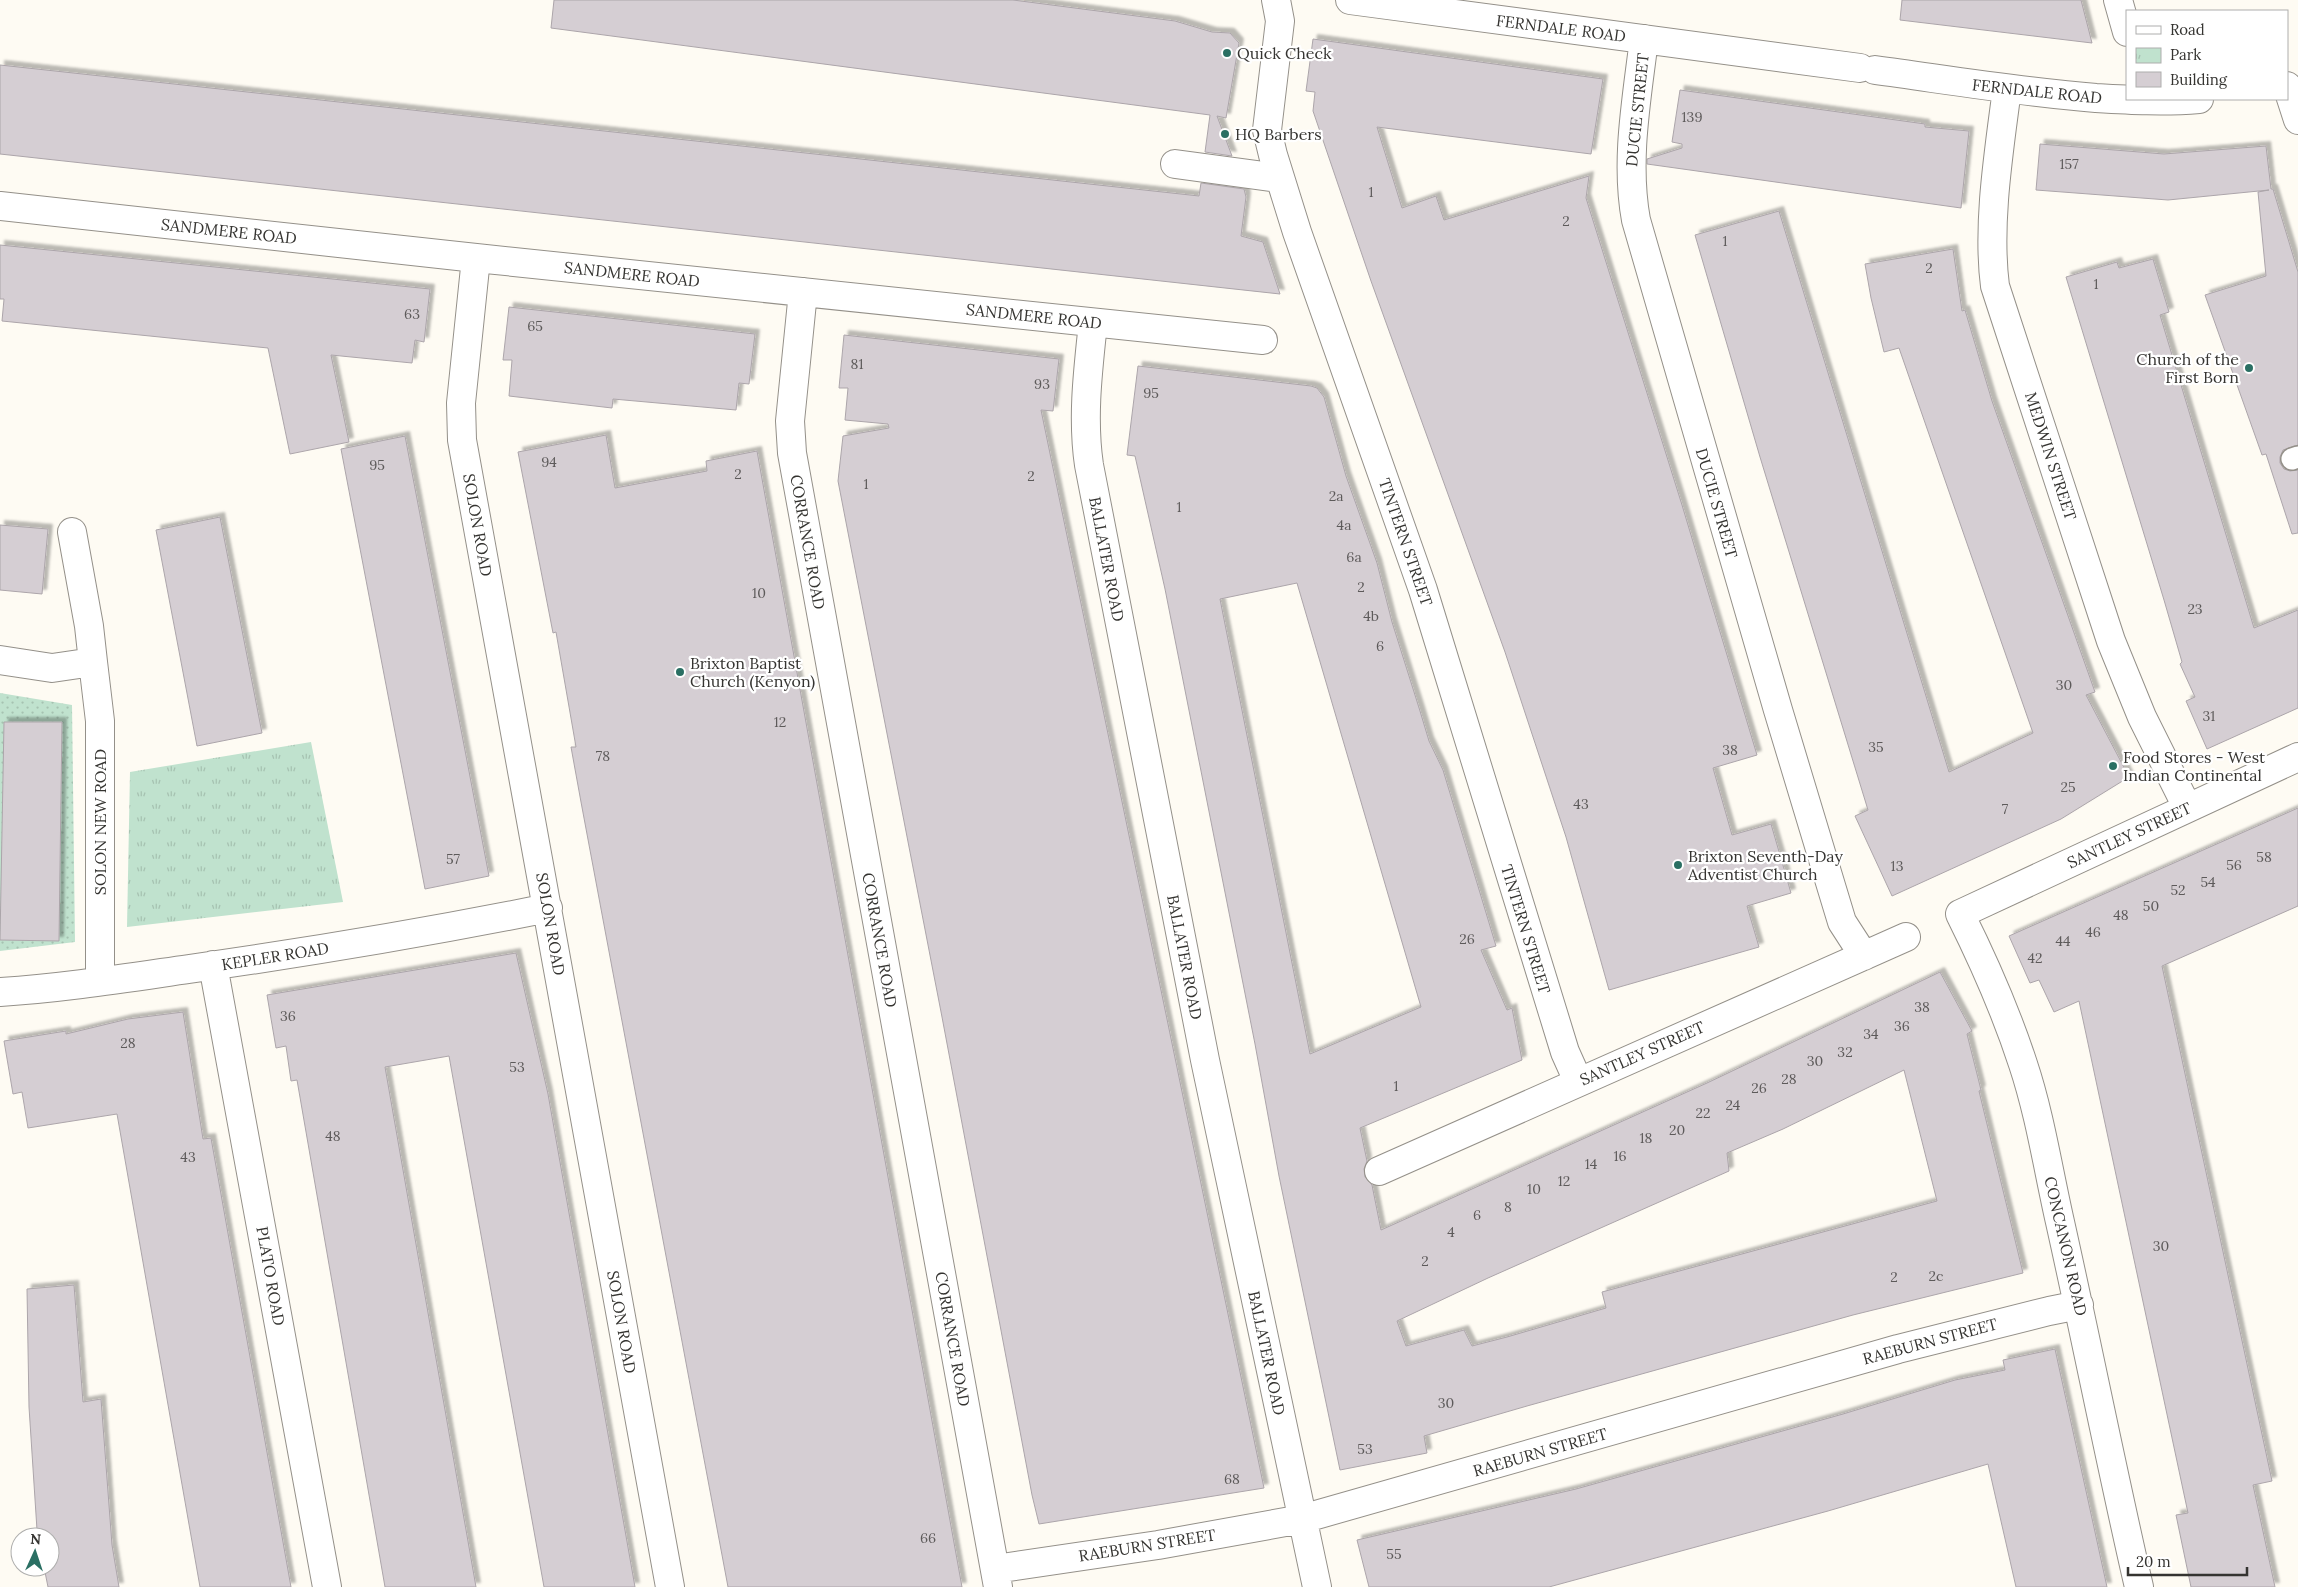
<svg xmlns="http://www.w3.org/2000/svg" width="2298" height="1587" font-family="Lora,serif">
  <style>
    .grass { fill: url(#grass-dots) }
    .park { fill: url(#park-tufts) }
    .building { fill: #d5ced3; stroke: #aca5aa; fill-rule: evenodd; filter: url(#shadow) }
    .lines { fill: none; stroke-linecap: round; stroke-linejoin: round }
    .service-casing { stroke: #949089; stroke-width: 24 }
    .minor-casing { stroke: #949089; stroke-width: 30 }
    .service { stroke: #fff; stroke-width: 21 }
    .minor { stroke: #fff; stroke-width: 28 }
    .poi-dot { fill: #2a6f63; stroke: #fff; stroke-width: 2 }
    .labels { text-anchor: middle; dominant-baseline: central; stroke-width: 4.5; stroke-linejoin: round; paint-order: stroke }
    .number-label { font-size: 14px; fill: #5d5a5a }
    .street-label { font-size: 16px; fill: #353431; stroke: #fff }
    .poi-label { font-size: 16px; fill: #353431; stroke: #fff; text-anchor: start }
  </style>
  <defs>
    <pattern id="grass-dots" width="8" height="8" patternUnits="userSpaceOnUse" patternTransform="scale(1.25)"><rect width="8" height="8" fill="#c0e2ce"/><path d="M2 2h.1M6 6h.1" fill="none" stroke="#a6c2b1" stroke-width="1.8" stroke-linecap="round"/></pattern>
    <pattern id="park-tufts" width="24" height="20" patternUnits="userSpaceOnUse" patternTransform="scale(1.25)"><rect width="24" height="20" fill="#c0e2ce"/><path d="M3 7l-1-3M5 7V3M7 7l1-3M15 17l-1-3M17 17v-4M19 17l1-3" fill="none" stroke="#a6c2b1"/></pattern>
    <filter id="shadow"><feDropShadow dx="4.5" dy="-4.5" stdDeviation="1" flood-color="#0004"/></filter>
  </defs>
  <rect width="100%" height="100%" fill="#fefbf3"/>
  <!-- grass -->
  <path class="grass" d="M 0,693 L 72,705 L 75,942 L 0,951 Z"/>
  <!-- park -->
  <path class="park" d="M 311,742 L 343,902 L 127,927 L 130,772 Z"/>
  <!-- building -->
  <path class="building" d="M 554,0 L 1013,0 L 1175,21 L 1212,32 L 1230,33 L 1239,43 L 1226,118 L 1217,116 L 1232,156 L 1205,152 L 1210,115 L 551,28 Z
    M 1902,0 L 2081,0 L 2092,43 L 1900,20 Z
    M 1313,39 L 1603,79 L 1591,154 L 1377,127 L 1402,208 L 1436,196 L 1444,220 L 1589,176 L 1586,198 L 1682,505 L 1757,755 L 1713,768 L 1732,835 L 1771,824 L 1791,893 L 1747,906 L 1759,947 L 1609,990 L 1566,837 L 1505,652 L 1371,281 L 1313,111 L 1315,92 L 1306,91 Z
    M 0,65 L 1199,196 L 1201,183 L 1244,189 L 1246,197 L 1241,236 L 1263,242 L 1280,294 L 0,154 Z
    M 1680,90 L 1925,124 L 1925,127 L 1969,131 L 1961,208 L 1647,164 L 1647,159 L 1682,148 L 1682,144 L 1672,142 Z
    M 2040,144 L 2164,154 L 2266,146 L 2271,189 L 2273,189 L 2298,272 L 2298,445 L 2283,450 L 2280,457 L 2280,463 L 2284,469 L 2290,471 L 2298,470 L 2298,533 L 2292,534 L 2266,454 L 2262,455 L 2205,295 L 2266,276 L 2258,192 L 2269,190 L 2168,200 L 2036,190 Z
    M 1779,211 L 1949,772 L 2033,733 L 1899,348 L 1884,352 L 1871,298 L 1865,264 L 1953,249 L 1962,311 L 1965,310 L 1992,401 L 2095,692 L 2086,695 L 2129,777 L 2061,819 L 1892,896 L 1855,816 L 1868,810 L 1760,457 L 1695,235 Z
    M 0,245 L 430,289 L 424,342 L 415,340 L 412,363 L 331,355 L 349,442 L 290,454 L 268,348 L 2,321 L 4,299 L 0,299 Z
    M 2153,259 L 2169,312 L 2160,315 L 2254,628 L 2298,610 L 2298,708 L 2207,749 L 2186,701 L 2195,697 L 2180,664 L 2182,662 L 2164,600 L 2066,277 L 2117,262 L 2119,268 Z
    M 509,307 L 755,334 L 749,384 L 739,383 L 736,410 L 613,399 L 612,408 L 509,396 L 512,360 L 503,360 Z
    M 844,335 L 1059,359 L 1053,411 L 1041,410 L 1264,1488 L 1039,1524 L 1032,1495 L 942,1017 L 838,481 L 843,436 L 889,428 L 888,424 L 845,420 L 848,388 L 839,388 Z
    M 1138,366 L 1311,386 L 1317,388 L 1324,397 L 1346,476 L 1377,563 L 1392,622 L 1420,711 L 1429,741 L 1443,770 L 1496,946 L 1481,950 L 1507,1010 L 1512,1008 L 1522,1060 L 1360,1128 L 1367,1161 L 1364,1169 L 1365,1177 L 1372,1185 L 1381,1230 L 1707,1083 L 1940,972 L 1972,1031 L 1967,1034 L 1981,1090 L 1979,1091 L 2023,1273 L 1853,1315 L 1527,1406 L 1424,1436 L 1427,1453 L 1340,1470 L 1279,1176 L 1255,1044 L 1165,589 L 1135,456 L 1127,455 ZM 1297,583 L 1421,1007 L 1310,1054 L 1220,599 ZM 1904,1070 L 1937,1201 L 1602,1292 L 1606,1308 L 1507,1337 L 1472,1346 L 1464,1330 L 1406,1346 L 1397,1321 L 1488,1278 L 1729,1171 L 1727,1153 L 1783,1129 Z
    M 606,435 L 615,488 L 707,471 L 706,461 L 757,451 L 962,1587 L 728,1587 L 581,802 L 571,747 L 576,747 L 556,632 L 553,633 L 518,452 Z
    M 405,436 L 489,876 L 425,889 L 341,449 Z
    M 220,517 L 262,733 L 197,746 L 156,530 Z
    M 0,525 L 48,529 L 42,594 L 0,590 Z
    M 4,722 L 62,722 L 59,941 L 0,940 Z
    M 2298,808 L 2298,906 L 2162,966 L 2272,1481 L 2253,1485 L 2275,1587 L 2191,1587 L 2176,1515 L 2188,1513 L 2079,1001 L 2054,1012 L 2039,980 L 2030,983 L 2009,936 Z
    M 516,953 L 548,1094 L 635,1587 L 544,1587 L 449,1056 L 385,1067 L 476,1587 L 385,1587 L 297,1080 L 291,1081 L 286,1046 L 276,1048 L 267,995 Z
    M 183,1012 L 203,1139 L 211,1138 L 291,1587 L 200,1587 L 117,1114 L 28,1128 L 22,1092 L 13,1094 L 4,1041 L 66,1031 L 66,1034 L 128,1019 Z
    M 74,1285 L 83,1402 L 101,1399 L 112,1545 L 119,1587 L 48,1587 L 44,1567 L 50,1567 L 50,1537 L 39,1537 L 37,1530 L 29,1407 L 27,1289 Z
    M 2055,1349 L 2107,1587 L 2016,1587 L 1988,1464 L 1828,1511 L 1549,1587 L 1369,1587 L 1357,1540 L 1576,1489 L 1843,1414 L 1955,1380 L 2005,1370 L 2003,1360 Z"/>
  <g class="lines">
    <!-- service casing -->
    <g class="service-casing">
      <path id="service" d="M 2292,459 L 2298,457"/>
    </g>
    <!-- minor casing -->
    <g class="minor-casing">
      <path id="minor" d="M 1276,0 L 1280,21 L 1267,130 L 1273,155 L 1297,232 L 1423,590 L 1565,1052 L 1578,1081
        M 1350,0 L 1860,68
        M 2118,0 L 2127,32
        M 1644,39 C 1637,98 1625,160 1636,220 L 1778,710 L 1832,889 L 1842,922 L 1864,956
        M 1875,70 C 1949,80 2022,92 2096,98 C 2130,100 2164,102 2199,99
        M 2287,86 L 2298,120
        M 2007,89 C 1999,151 1987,224 1995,286 L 2111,641 L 2142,717 L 2187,807
        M 1175,164 L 1279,178
        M 0,206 L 476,258 L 1263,340
        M 476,258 L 461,403 L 462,440 L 670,1587
        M 803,292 L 790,421 L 792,453 L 998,1587
        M 1093,323 C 1088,370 1082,418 1089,465 L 1205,1060 L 1317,1587
        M 0,660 L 52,668 L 93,662 L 89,626 L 72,532
        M 93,662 L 100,721 L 100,981
        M 213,965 L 327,1587
        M 0,992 C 63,988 126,978 189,969 C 309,952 429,932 548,908
        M 1379,1171 L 1906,937
        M 995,1569 L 1158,1545 L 1302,1519 L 1898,1349 L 2049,1311 L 2079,1305
        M 2139,1587 C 2111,1466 2087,1343 2060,1222 C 2048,1169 2040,1115 2023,1064 C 2006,1012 1984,962 1960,914 L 2298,757"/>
    </g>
    <!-- service -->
    <use href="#service" class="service"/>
    <!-- minor -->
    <use href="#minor" class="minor"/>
  </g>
  <!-- markers -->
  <g class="poi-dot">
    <circle cx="1227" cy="53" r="5"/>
    <circle cx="1225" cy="134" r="5"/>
    <circle cx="2249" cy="368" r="5"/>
    <circle cx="680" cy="672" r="5"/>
    <circle cx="2113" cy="766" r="5"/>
    <circle cx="1678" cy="865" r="5"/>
  </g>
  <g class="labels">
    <!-- number labels -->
    <g class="number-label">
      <text x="1692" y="117">139</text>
      <text x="2069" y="164">157</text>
      <text x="1371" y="192">1</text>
      <text x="1566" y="221">2</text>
      <text x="1725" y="241">1</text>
      <text x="1929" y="268">2</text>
      <text x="2096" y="284">1</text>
      <text x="412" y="314">63</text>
      <text x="535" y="326">65</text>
      <text x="857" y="364">81</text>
      <text x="1042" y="384">93</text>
      <text x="1151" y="393">95</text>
      <text x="549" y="462">94</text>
      <text x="377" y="465">95</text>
      <text x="738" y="474">2</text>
      <text x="1031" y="476">2</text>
      <text x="866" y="484">1</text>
      <text x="1336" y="496">2a</text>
      <text x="1179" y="507">1</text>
      <text x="1344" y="525">4a</text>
      <text x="1354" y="557">6a</text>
      <text x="1361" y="587">2</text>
      <text x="759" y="593">10</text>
      <text x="2195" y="609">23</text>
      <text x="1371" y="616">4b</text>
      <text x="1380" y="646">6</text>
      <text x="2064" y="685">30</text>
      <text x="2209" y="716">31</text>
      <text x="780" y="722">12</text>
      <text x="1876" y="747">35</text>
      <text x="1730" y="750">38</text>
      <text x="603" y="756">78</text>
      <text x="2068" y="787">25</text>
      <text x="1581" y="804">43</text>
      <text x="2005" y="809">7</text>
      <text x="2264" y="857">58</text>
      <text x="453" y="859">57</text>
      <text x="2234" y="865">56</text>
      <text x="1897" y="866">13</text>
      <text x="2208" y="882">54</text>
      <text x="2178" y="890">52</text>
      <text x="2151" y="906">50</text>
      <text x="2121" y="915">48</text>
      <text x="2093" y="932">46</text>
      <text x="1467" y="939">26</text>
      <text x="2063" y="941">44</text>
      <text x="2035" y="958">42</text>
      <text x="1922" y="1007">38</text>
      <text x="288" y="1016">36</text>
      <text x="1902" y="1026">36</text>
      <text x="1871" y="1034">34</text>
      <text x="128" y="1043">28</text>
      <text x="1845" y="1052">32</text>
      <text x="1815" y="1061">30</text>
      <text x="517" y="1067">53</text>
      <text x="1789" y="1079">28</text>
      <text x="1396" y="1086">1</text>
      <text x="1759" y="1088">26</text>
      <text x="1733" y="1105">24</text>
      <text x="1703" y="1113">22</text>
      <text x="1677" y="1130">20</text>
      <text x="333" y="1136">48</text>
      <text x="1646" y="1138">18</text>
      <text x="1620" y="1156">16</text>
      <text x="188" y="1157">43</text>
      <text x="1591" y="1164">14</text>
      <text x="1564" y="1181">12</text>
      <text x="1534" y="1189">10</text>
      <text x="1508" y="1207">8</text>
      <text x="1477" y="1215">6</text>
      <text x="1451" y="1232">4</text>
      <text x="2161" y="1246">30</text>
      <text x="1425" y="1261">2</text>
      <text x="1936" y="1276">2c</text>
      <text x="1894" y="1277">2</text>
      <text x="1446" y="1403">30</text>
      <text x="1365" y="1449">53</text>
      <text x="1232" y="1479">68</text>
      <text x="928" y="1538">66</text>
      <text x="1394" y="1554">55</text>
    </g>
    <!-- street labels -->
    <g class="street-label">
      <text transform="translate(1561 28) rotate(7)">FERNDALE ROAD</text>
      <text transform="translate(2037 91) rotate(6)">FERNDALE ROAD</text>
      <text transform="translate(1637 110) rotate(-84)">DUCIE STREET</text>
      <text transform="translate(229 231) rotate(6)">SANDMERE ROAD</text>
      <text transform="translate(632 274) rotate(6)">SANDMERE ROAD</text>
      <text transform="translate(1034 316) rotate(6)">SANDMERE ROAD</text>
      <text transform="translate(2051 456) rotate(72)">MEDWIN STREET</text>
      <text transform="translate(1717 503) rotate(74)">DUCIE STREET</text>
      <text transform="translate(478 525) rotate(80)">SOLON ROAD</text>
      <text transform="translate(808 542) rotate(80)">CORRANCE ROAD</text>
      <text transform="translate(1406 542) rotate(71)">TINTERN STREET</text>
      <text transform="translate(1107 559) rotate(79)">BALLATER ROAD</text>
      <text transform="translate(100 822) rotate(-90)">SOLON NEW ROAD</text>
      <text transform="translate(2129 835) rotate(-25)">SANTLEY STREET</text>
      <text transform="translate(551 924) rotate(80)">SOLON ROAD</text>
      <text transform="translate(1526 929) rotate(73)">TINTERN STREET</text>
      <text transform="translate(880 940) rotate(80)">CORRANCE ROAD</text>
      <text transform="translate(275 956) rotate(-9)">KEPLER ROAD</text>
      <text transform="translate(1185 957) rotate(79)">BALLATER ROAD</text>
      <text transform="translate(1642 1053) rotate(-24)">SANTLEY STREET</text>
      <text transform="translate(2066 1246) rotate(77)">CONCANON ROAD</text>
      <text transform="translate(271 1276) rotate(80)">PLATO ROAD</text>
      <text transform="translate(622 1322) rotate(80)">SOLON ROAD</text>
      <text transform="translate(953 1339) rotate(80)">CORRANCE ROAD</text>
      <text transform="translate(1930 1341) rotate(-15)">RAEBURN STREET</text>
      <text transform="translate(1267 1353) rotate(78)">BALLATER ROAD</text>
      <text transform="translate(1540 1452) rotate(-16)">RAEBURN STREET</text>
      <text transform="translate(1147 1545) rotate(-9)">RAEBURN STREET</text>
    </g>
    <!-- poi labels -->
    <g class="poi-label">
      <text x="1237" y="53">Quick Check</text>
      <text x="1235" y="134">HQ Barbers</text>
      <text x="2239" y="359" text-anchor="end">Church of the<tspan x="2239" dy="18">First Born</tspan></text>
      <text x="690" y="663">Brixton Baptist<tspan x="690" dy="18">Church (Kenyon)</tspan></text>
      <text x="2123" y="757">Food Stores - West<tspan x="2123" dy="18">Indian Continental</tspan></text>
      <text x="1688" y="856">Brixton Seventh-Day<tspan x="1688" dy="18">Adventist Church</tspan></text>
    </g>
  </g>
  <!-- legend -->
  <rect x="2126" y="10" width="162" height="90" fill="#ffffff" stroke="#aeaead"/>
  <rect x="2136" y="26" width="25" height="8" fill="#ffffff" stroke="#aeaead"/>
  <text x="2170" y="35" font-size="15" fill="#353431">Road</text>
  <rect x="2136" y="48" width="25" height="15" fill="url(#park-tufts)" stroke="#aeaead"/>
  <text x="2170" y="60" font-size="15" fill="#353431">Park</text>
  <rect x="2136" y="72" width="25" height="15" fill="#d5ced3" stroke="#aeaead"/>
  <text x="2170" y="85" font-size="15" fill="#353431">Building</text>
  <!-- north arrow -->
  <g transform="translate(35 1552) rotate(3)"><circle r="24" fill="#ffffff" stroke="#aeaead"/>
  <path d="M0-4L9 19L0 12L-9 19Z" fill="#2a6f63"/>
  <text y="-8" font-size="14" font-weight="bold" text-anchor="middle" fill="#353431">N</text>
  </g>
  <!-- scale -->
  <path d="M2128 1567v8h119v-8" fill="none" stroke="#353431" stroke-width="2.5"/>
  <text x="2136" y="1567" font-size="15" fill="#353431" stroke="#ffffff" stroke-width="4" paint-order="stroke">20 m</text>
</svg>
